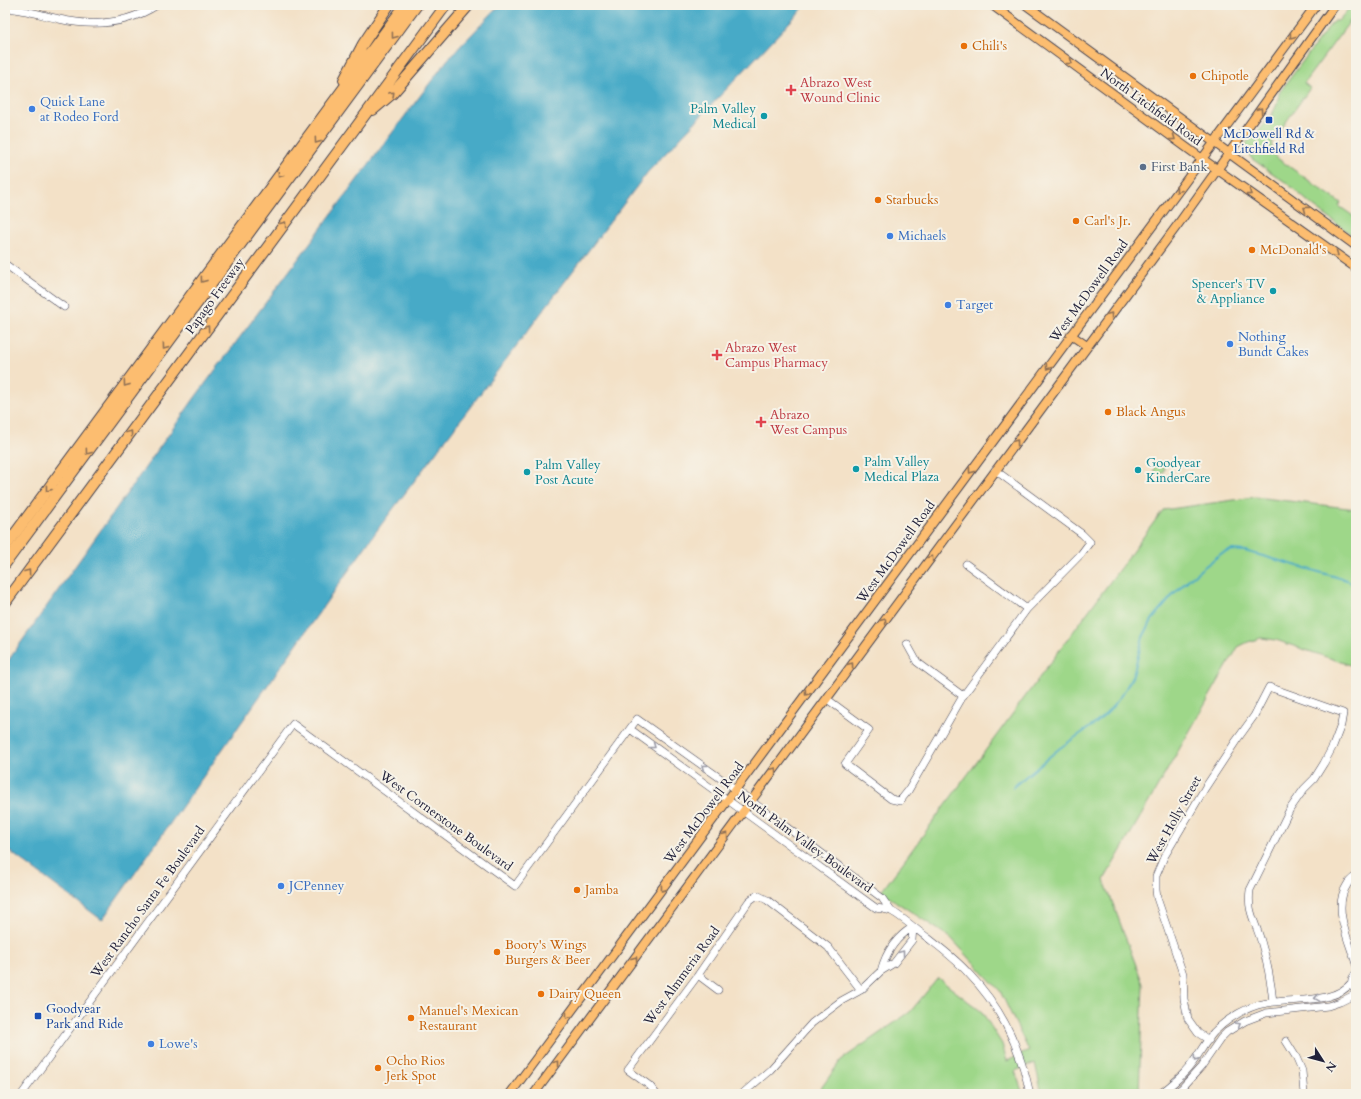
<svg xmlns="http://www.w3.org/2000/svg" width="1361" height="1099" font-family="Cardo,serif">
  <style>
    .green { fill: #9ed789; stroke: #607c62 }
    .water { fill: #47aac7; stroke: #346681 }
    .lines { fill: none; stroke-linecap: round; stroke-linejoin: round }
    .stream { stroke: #47aac7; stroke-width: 2 }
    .minor-casing { stroke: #413f50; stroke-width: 8 }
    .major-casing { stroke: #413f50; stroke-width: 10 }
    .highway-casing { stroke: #413f50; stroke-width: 12 }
    .minor { stroke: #fff; stroke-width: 7 }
    .major { stroke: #fcbd6f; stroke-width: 8 }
    .highway { stroke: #fcbd6f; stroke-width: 10 }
    .oneway { stroke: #8f7055 }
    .oneway2 { stroke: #9c9ca7 }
    .food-dot { fill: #e8710a; stroke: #f7f3e8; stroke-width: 1.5 }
    .health-dot { fill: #e0444e; stroke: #f7f3e8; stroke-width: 1.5 }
    .shop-dot { fill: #3f7fe0; stroke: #f7f3e8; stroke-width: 1.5 }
    .culture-dot { fill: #0f9aa8; stroke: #f7f3e8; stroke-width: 1.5 }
    .transit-dot { fill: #1a4fb4; stroke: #f7f3e8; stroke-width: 1.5 }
    .service-dot { fill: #5c6f8a; stroke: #f7f3e8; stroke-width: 1.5 }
    .labels { text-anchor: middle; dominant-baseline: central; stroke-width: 4; stroke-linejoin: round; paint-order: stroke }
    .food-label { font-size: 13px; fill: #c56008; stroke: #f7f3e8; text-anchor: start }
    .health-label { font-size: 13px; fill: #be3a42; stroke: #f7f3e8; text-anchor: start }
    .shop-label { font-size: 13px; fill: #366cbe; stroke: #f7f3e8; text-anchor: start }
    .street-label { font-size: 13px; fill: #22223b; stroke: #f7f3e8 }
    .culture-label { font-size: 13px; fill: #0d838f; stroke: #f7f3e8; text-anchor: start }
    .transit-label { font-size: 13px; fill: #164399; stroke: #f7f3e8 }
    .service-label { font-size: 13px; fill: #4e5e75; stroke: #f7f3e8; text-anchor: start }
  </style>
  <rect width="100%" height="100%" fill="#f7f3e8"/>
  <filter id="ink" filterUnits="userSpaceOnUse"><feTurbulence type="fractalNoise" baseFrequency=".025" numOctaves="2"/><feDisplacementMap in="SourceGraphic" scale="8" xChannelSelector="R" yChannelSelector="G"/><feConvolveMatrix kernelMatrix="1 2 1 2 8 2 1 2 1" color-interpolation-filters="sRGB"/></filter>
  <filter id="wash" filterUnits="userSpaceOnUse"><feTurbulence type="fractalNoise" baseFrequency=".012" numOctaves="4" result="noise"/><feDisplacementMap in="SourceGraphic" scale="16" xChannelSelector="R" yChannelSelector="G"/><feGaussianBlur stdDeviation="0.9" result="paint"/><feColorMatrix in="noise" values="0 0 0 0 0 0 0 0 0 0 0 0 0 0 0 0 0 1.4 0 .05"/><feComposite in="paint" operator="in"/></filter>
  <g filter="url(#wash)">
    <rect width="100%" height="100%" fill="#f3e1c7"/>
    <!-- green -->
    <path class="green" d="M 1352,5 L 1356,5 L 1356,13 L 1304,83 L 1310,88 L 1272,142 C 1271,148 1273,152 1277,158 L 1341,203 L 1339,206 L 1356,218 L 1356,238 L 1313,206 L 1288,184 L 1252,159 L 1248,153 L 1246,143 C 1260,129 1278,114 1279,93 L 1327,29 L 1334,21 L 1338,21 Z
      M1154 469a5 5 0 1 1 10 0a5 5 0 1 1-10 0Z
      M 1255,497 L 1356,509 L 1356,667 L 1276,640 L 1261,638 L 1248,642 L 1238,647 L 1104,880 L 1143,984 L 1139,1094 L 1042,1094 L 1035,1063 L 1015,1071 L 1023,1094 L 817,1094 L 841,1060 L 910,1012 L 938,978 L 982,1012 L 1002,1044 L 1007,1061 L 1029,1051 L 1000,991 L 951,938 L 881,892 L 1163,510 Z"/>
    <!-- water -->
    <path class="water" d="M 500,5 L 806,5 L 647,173 L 378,529 L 102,920 L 5,848 L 5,665 L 196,396 L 386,141 L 448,59 Z"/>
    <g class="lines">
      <!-- stream -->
      <path class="stream" d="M 1013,787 L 1060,748 L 1096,723 L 1107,713 L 1115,704 L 1126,688 L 1133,675 L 1143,637 L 1152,620 L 1173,595 L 1190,578 L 1222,553 L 1232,550 L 1245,551 L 1347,580 L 1356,585"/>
    </g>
  </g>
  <g filter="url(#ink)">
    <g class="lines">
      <!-- minor casing -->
      <g class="minor-casing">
        <path id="minor" d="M 5,8 C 23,9 41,15 59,19 C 93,27 127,24 157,5
          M 5,264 L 64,307
          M 966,564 L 1027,609
          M 907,644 L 917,662 L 963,696
          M 827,699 L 869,730 L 845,764 L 891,799 L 900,801 L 908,791 L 963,696 L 1027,609 L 1081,554 L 1090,542 L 1082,534 L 995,470
          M 630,729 L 876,908 C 881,909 886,909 891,911 C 901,916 918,931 928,938 C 942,949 957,960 969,974 C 1001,1007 1021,1050 1030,1094
          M 1356,876 C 1353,878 1349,881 1347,885 C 1332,908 1349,941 1356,964
          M 881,971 C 886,952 896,937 913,927
          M 1356,974 C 1350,979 1350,986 1356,991
          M 698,975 L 718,990
          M 1209,1040 L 1198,1033 L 1188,1019 L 1184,999 L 1183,974 L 1157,898 L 1156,890 L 1156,876 L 1164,857 L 1205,788 L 1236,741 L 1254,716 L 1269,687 L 1343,713 L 1341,725 L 1333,746 L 1324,763 L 1314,779 L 1304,789 L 1290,809 L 1250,890 C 1247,912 1255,920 1261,941 C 1267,961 1271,981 1273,1002
          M 1286,1041 L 1296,1057 L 1302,1071 L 1304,1094
          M 22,1094 L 293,724 L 515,886 L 637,719 L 727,783 L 882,898 L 891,911
          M 656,1094 L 650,1086 L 628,1070 L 698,975 L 749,901 L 757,895 L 767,900 L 828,947 L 861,990
          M 742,1094 L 770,1070 L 812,1023 L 841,1001 L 861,990 L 881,971 L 894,963 L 912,940 L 913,927
          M 1160,1094 C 1169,1087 1178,1080 1185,1072 C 1197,1060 1203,1044 1214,1032 C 1226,1020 1242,1010 1258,1005 C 1286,996 1333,1007 1352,982
          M 1174,1094 L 1182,1088 L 1201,1067 L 1221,1038 L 1227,1032 L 1245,1021 L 1266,1013 L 1328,1006 L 1340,1002 L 1356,994"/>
      </g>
      <!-- major casing -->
      <g class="major-casing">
        <path id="major" d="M 992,5 L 1194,153 L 1356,268
          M 1026,5 L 1356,246
          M 1071,335 L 1087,346
          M 510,1094 L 1316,5
          M 534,1094 L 1179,223 L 1335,5"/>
      </g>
      <!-- highway casing -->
      <g class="highway-casing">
        <path id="highway" d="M 344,80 L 363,44 L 389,5
          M 373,110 L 392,94 L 469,5
          M 5,547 L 405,5
          M 5,564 L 417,5
          M 5,603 L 446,5"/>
      </g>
      <!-- minor -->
      <use href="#minor" class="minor"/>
      <!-- major -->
      <use href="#major" class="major"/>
      <!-- highway -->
      <use href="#highway" class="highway"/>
    </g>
    <!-- one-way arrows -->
    <defs><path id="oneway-chevron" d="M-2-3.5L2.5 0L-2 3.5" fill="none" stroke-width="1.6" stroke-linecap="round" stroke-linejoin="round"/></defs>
    <g class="oneway">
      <use href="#oneway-chevron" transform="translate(394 36) rotate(127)"/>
      <use href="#oneway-chevron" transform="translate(1292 36) rotate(126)"/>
      <use href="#oneway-chevron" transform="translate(1070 62) rotate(36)"/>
      <use href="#oneway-chevron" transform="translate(392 94) rotate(-44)"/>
      <use href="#oneway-chevron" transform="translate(1260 110) rotate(-54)"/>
      <use href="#oneway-chevron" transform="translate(1173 138) rotate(36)"/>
      <use href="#oneway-chevron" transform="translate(317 141) rotate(126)"/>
      <use href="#oneway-chevron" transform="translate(280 175) rotate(126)"/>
      <use href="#oneway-chevron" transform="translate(1178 190) rotate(127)"/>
      <use href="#oneway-chevron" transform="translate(1249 193) rotate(36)"/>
      <use href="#oneway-chevron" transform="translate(1306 209) rotate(-144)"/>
      <use href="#oneway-chevron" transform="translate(284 224) rotate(-54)"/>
      <use href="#oneway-chevron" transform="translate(1336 254) rotate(35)"/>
      <use href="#oneway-chevron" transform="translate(203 280) rotate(126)"/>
      <use href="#oneway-chevron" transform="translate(1110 315) rotate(-53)"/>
      <use href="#oneway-chevron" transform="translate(207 328) rotate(-54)"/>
      <use href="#oneway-chevron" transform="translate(165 347) rotate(126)"/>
      <use href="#oneway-chevron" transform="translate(1048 367) rotate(126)"/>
      <use href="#oneway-chevron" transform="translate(126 384) rotate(126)"/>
      <use href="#oneway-chevron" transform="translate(130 433) rotate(-54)"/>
      <use href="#oneway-chevron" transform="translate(1016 442) rotate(-53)"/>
      <use href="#oneway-chevron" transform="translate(88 452) rotate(126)"/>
      <use href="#oneway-chevron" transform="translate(971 471) rotate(126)"/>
      <use href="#oneway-chevron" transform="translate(48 489) rotate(127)"/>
      <use href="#oneway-chevron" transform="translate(931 558) rotate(-54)"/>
      <use href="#oneway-chevron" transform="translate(28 572) rotate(-54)"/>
      <use href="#oneway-chevron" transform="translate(884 621) rotate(-54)"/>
      <use href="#oneway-chevron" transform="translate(851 665) rotate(-54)"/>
      <use href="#oneway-chevron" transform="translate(807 693) rotate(126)"/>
      <use href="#oneway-chevron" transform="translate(774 770) rotate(-54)"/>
      <use href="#oneway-chevron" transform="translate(726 835) rotate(-53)"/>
      <use href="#oneway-chevron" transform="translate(663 889) rotate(127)"/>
      <use href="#oneway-chevron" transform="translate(635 959) rotate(-54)"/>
      <use href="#oneway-chevron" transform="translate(568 1016) rotate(127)"/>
      <use href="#oneway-chevron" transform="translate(557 1063) rotate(-53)"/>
    </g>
    <g class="oneway2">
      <use href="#oneway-chevron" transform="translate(653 746) rotate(36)"/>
      <use href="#oneway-chevron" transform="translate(704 767) rotate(-144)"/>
      <use href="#oneway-chevron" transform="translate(902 953) rotate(-53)"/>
      <use href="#oneway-chevron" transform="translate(1317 998) rotate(171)"/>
      <use href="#oneway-chevron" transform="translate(1238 1025) rotate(-31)"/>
      <use href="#oneway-chevron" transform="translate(1196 1059) rotate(125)"/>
    </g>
  </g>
  <!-- markers -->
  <g class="food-dot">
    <circle cx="964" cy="46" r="4"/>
    <circle cx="1193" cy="76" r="4"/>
    <circle cx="878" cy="200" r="4"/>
    <circle cx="1076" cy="221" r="4"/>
    <circle cx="1252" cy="250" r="4"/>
    <circle cx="1108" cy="412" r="4"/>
    <circle cx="577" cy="890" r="4"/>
    <circle cx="497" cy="952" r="4"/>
    <circle cx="541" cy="994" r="4"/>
    <circle cx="411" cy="1018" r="4"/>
    <circle cx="378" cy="1068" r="4"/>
  </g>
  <g class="health-dot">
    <path d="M789 84h4v4h4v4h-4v4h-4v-4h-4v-4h4z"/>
    <path d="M715 349h4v4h4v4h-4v4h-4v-4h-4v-4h4z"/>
    <path d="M759 416h4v4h4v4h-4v4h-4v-4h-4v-4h4z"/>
  </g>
  <g class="shop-dot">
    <circle cx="32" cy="109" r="4"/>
    <circle cx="890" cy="236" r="4"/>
    <circle cx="948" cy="305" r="4"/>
    <circle cx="1230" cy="344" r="4"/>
    <circle cx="281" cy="886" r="4"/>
    <circle cx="151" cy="1044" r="4"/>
  </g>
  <g class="culture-dot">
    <circle cx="764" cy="116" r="4"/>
    <circle cx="1273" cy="291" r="4"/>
    <circle cx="856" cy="469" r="4"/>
    <circle cx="1138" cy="470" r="4"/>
    <circle cx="527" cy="472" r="4"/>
  </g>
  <g class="transit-dot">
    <rect x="1265" y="116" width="8" height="8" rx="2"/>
    <rect x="34" y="1012" width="8" height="8" rx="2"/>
  </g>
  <circle class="service-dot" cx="1143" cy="167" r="4"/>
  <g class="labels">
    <!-- food labels -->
    <g class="food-label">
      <text x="972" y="46">Chili's</text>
      <text x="1201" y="76">Chipotle</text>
      <text x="886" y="200">Starbucks</text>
      <text x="1084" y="221">Carl's Jr.</text>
      <text x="1260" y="250">McDonald's</text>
      <text x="1116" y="412">Black Angus</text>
      <text x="585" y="890">Jamba</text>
      <text x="505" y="945">Booty's Wings<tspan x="505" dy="15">Burgers &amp; Beer</tspan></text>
      <text x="549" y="994">Dairy Queen</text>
      <text x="419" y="1011">Manuel's Mexican<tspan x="419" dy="15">Restaurant</tspan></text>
      <text x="386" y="1061">Ocho Rios<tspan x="386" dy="15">Jerk Spot</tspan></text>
    </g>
    <!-- health labels -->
    <g class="health-label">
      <text x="800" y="83">Abrazo West<tspan x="800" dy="15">Wound Clinic</tspan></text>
      <text x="725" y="348">Abrazo West<tspan x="725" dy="15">Campus Pharmacy</tspan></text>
      <text x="770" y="415">Abrazo<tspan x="770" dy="15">West Campus</tspan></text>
    </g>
    <!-- shop labels -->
    <g class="shop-label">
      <text x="40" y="102">Quick Lane<tspan x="40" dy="15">at Rodeo Ford</tspan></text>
      <text x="898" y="236">Michaels</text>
      <text x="956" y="305">Target</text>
      <text x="1238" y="337">Nothing<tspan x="1238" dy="15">Bundt Cakes</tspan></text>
      <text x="289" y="886">JCPenney</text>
      <text x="159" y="1044">Lowe's</text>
    </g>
    <!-- street labels -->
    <g class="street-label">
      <text transform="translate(1151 107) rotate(36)">North Litchfield Road</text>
      <text transform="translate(1089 291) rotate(-54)">West McDowell Road</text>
      <text transform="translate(215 296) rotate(-54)">Papago Freeway</text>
      <text transform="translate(896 552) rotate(-54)">West McDowell Road</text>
      <text transform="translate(704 813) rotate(-53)">West McDowell Road</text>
      <text transform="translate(1174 820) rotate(-61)">West Holly Street</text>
      <text transform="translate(446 821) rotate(36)">West Cornerstone Boulevard</text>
      <text transform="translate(805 842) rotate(36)">North Palm Valley Boulevard</text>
      <text transform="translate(148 902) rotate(-54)">West Rancho Santa Fe Boulevard</text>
      <text transform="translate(682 976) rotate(-54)">West Almmeria Road</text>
    </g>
    <!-- culture labels -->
    <g class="culture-label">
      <text x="756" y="109" text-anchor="end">Palm Valley<tspan x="756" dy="15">Medical</tspan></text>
      <text x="1265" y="284" text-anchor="end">Spencer's TV<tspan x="1265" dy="15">&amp; Appliance</tspan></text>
      <text x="864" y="462">Palm Valley<tspan x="864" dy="15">Medical Plaza</tspan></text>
      <text x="1146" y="463">Goodyear<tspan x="1146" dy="15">KinderCare</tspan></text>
      <text x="535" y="465">Palm Valley<tspan x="535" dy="15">Post Acute</tspan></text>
    </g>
    <!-- transit labels -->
    <g class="transit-label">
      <text x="1269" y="134">McDowell Rd &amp;<tspan x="1269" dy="15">Litchfield Rd</tspan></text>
      <text x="46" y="1009" text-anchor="start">Goodyear<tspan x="46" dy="15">Park and Ride</tspan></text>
    </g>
    <!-- service labels -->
    <g class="service-label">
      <text x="1151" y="167">First Bank</text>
    </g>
  </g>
  <!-- margin -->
  <rect width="1361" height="1099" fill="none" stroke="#f7f3e8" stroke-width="20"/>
  <!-- north arrow -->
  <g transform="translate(1323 1061) rotate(126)" stroke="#f7f3e8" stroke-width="3" paint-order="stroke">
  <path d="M0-3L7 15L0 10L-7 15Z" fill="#22223b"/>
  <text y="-6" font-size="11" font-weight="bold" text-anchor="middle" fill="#22223b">N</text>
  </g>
</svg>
